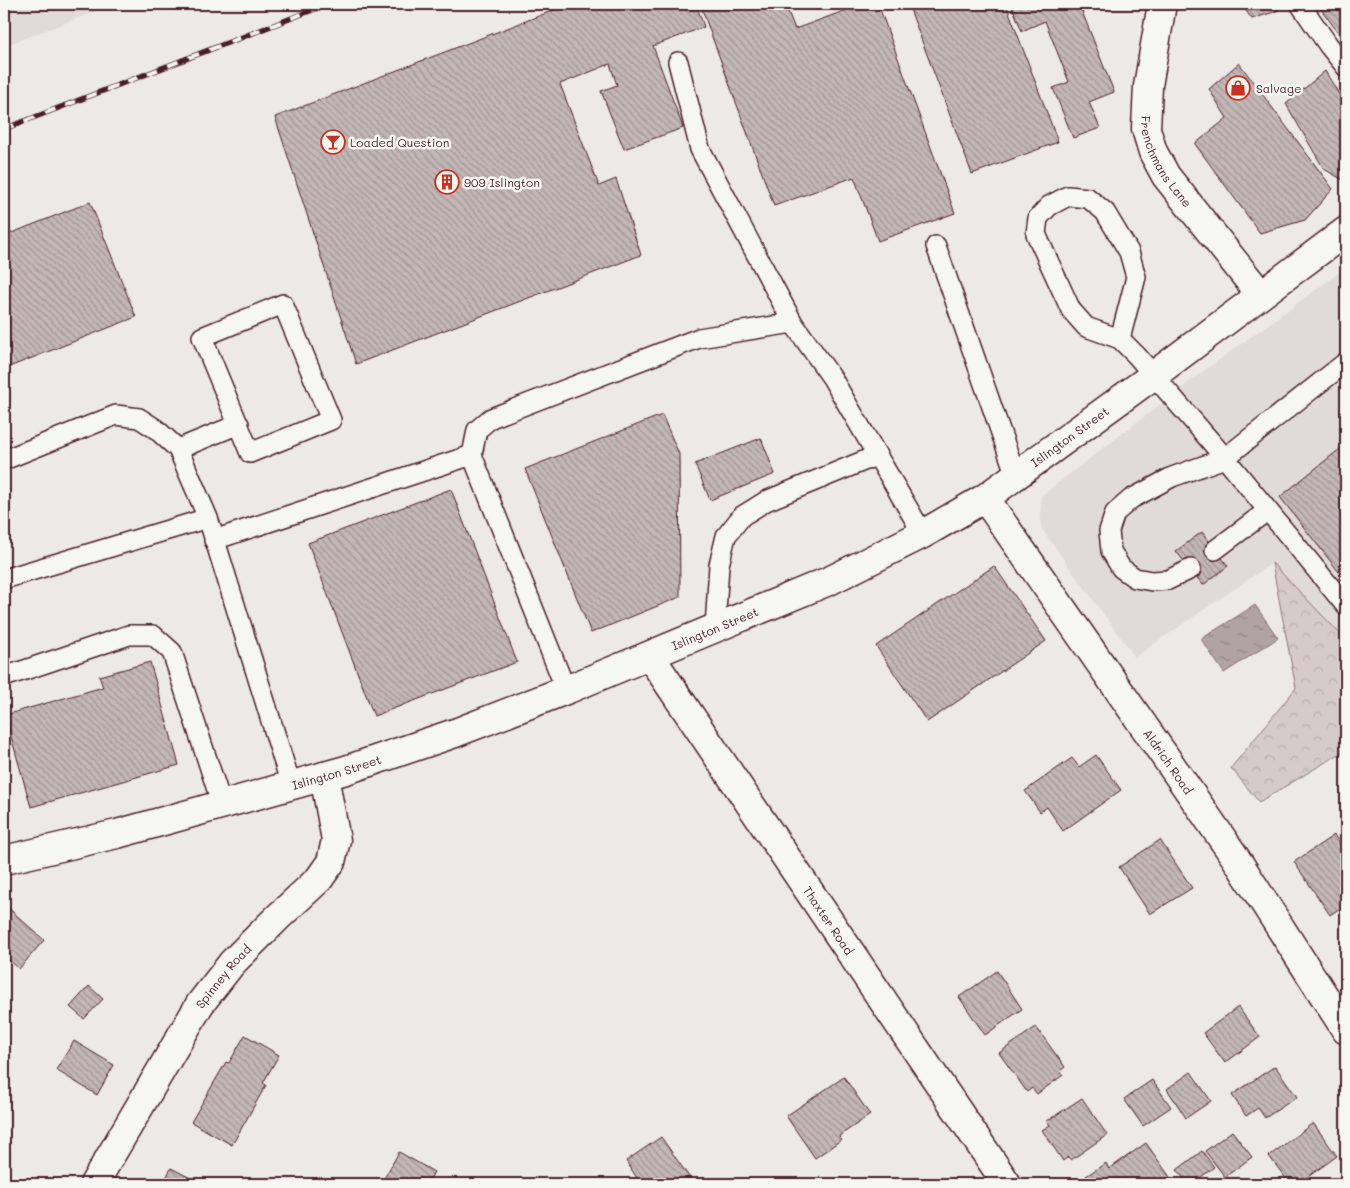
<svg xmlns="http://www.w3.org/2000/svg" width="1350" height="1188" font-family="Mali,sans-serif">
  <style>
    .built { fill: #e0dad8 }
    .forest { fill: url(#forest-crowns); stroke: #8f757a }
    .water { fill: url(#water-ripples); stroke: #886e73 }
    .building { fill: url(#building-back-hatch); stroke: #4a1f2b }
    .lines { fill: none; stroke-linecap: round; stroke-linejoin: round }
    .lane-casing { stroke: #4a1f2b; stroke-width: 22 }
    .street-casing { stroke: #4a1f2b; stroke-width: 31 }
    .secondary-casing { stroke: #4a1f2b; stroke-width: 31 }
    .lane { stroke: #f6f6f2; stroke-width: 19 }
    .street { stroke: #f6f6f2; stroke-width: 28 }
    .secondary { stroke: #f6f6f2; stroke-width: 28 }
    .rail-casing { stroke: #4a1f2b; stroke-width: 5.5 }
    .rail { stroke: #f6f6f2; stroke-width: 4; stroke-dasharray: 11; stroke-linecap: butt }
    .labels { text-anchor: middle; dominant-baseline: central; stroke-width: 5; stroke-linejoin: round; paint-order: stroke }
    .poi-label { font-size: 12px; fill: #4a1f2b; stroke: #f6f6f2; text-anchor: start }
    .street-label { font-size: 12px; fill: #4a1f2b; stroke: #f6f6f2 }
  </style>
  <defs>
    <pattern id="forest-crowns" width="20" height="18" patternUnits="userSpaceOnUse" patternTransform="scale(1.25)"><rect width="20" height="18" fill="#d4cbca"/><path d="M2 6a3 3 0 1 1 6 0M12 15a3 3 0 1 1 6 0" fill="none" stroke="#b8aeae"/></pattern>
    <pattern id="water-ripples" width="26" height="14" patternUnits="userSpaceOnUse" patternTransform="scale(1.25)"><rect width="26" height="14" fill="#b1a2a3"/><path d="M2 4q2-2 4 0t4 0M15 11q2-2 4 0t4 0" fill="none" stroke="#928385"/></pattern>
    <pattern id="building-back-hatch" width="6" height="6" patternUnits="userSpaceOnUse" patternTransform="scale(1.25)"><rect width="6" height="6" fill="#c4b7b7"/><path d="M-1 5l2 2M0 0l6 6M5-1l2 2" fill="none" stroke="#a19495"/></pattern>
  </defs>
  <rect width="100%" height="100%" fill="#ece9e6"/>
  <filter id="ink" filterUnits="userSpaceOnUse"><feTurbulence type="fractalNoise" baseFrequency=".02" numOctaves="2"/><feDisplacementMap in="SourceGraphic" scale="10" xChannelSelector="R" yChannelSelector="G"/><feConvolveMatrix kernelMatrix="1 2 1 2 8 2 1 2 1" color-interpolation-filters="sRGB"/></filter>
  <g filter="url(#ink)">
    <!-- built -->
    <path class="built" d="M 4,4 L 115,4 L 4,46 Z
      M 1346,268 L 1346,640 L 1272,563 L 1135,657 L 1041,528 L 1041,496 L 1201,373 Z"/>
    <!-- forest -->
    <path class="forest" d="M 1272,563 L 1346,640 L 1346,750 L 1259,802 L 1231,768 L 1296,688 Z"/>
    <!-- water -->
    <path class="water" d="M 1255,605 L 1278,638 L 1224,673 L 1201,639 Z"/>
    <!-- building -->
    <path class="building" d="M 570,4 L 696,4 L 704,27 L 653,46 L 683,128 L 624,149 L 601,91 L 617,85 L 610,64 L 560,84 L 599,186 L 616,179 L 641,255 L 356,364 L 275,117 Z
      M 700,4 L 785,4 L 795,29 L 863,4 L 878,4 L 955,213 L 878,241 L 854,177 L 774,206 Z
      M 791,4 L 808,4 L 793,9 Z
      M 908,4 L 1006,4 L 1058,142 L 972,174 Z
      M 1011,4 L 1079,4 L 1114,92 L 1089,102 L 1100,128 L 1073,138 L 1053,88 L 1069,82 L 1045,21 L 1022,31 Z
      M 1241,4 L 1282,4 L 1277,11 L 1252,19 Z
      M 1317,4 L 1346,4 L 1346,43 Z
      M 1239,63 L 1333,189 L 1305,220 L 1260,233 L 1195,144 L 1227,118 L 1209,89 Z
      M 1325,71 L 1340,96 L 1346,92 L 1346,179 L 1343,180 L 1324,169 L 1286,104 Z
      M 90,202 L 136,317 L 4,369 L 4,236 Z
      M 662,415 L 679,454 L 680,597 L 591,633 L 525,469 Z
      M 761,438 L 775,474 L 710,500 L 695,464 Z
      M 1346,444 L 1346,581 L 1280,497 Z
      M 451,489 L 517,662 L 374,716 L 308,543 Z
      M 1202,532 L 1228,566 L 1203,585 L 1176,551 Z
      M 994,566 L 1046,641 L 927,722 L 876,646 Z
      M 150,662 L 179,765 L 31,807 L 5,715 L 103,687 L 99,676 Z
      M 1096,755 L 1121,790 L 1063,831 L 1047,807 L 1040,812 L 1025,791 L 1072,758 L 1079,767 Z
      M 1334,835 L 1346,852 L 1346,904 L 1330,915 L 1294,862 Z
      M 1160,840 L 1192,888 L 1150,914 L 1119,867 Z
      M 4,904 L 44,940 L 19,969 L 4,955 Z
      M 997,971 L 1022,1009 L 985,1035 L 959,997 Z
      M 89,986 L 103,999 L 84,1019 L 70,1007 Z
      M 1238,1007 L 1260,1037 L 1225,1063 L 1203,1033 Z
      M 1036,1027 L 1065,1067 L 1060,1071 L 1063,1075 L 1037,1094 L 1032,1088 L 1027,1092 L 999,1053 Z
      M 245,1035 L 279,1055 L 263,1083 L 266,1085 L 232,1145 L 191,1122 L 226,1062 L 229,1063 Z
      M 74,1041 L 114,1065 L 97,1095 L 56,1070 Z
      M 1275,1066 L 1297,1097 L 1265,1118 L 1258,1108 L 1246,1116 L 1232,1095 Z
      M 1191,1072 L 1211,1101 L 1186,1118 L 1167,1089 Z
      M 844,1077 L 870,1115 L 839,1136 L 841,1140 L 815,1158 L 786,1116 Z
      M 1152,1080 L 1171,1107 L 1143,1126 L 1124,1099 Z
      M 1082,1098 L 1107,1135 L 1071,1160 L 1068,1157 L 1063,1161 L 1042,1130 L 1050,1125 L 1047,1121 Z
      M 1313,1123 L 1337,1156 L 1298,1184 L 1290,1184 L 1269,1156 Z
      M 1232,1131 L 1252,1157 L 1225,1177 L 1205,1151 Z
      M 661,1137 L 694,1184 L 641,1184 L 626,1161 Z
      M 1146,1143 L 1172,1180 L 1166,1184 L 1091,1184 L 1086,1176 L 1106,1163 L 1109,1169 Z
      M 1202,1151 L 1214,1167 L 1192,1184 L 1188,1184 L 1177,1170 Z
      M 399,1152 L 434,1172 L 427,1184 L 381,1184 Z
      M 171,1168 L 202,1184 L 163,1184 Z"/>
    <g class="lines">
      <!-- lane casing -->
      <g class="lane-casing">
        <path id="lane" d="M 1300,4 L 1329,46 L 1346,67
          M 678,62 L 700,149 L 793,323
          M 936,246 L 1016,476
          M 283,304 L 331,420 L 250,453 L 202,337 Z
          M 1120,339 L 1136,277 L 1129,252 L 1105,212 L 1088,198 L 1068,196 L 1049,206 L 1038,218 L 1036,234 L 1071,310 L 1086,327 L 1120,339 L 1137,356 L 1225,458 L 1346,606
          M 178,449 L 239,424
          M 4,460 L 116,415 L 139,418 L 156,429 L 178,449 L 208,518
          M 214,540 L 472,455
          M 1215,550 L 1267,511
          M 1191,569 L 1168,580 L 1152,581 L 1135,578 L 1121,568 L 1111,551 L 1109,531 L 1115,513 L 1131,499 L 1172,477 L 1225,458 L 1346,362
          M 4,579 L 208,518 L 291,785
          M 715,628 L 719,565 L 726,536 L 742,516 L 766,501 L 878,455
          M 4,677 L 129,635 L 153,635 L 172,652 L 222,805
          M 566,690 L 472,455 L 477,430 L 491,418 L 699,338 L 793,323 L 832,378 L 923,534"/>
      </g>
      <!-- street casing -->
      <g class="street-casing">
        <g id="street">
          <path id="s1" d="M 1162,4 L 1148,86 L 1146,129 L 1153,152 L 1166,176 L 1260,294"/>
          <path id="s2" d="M 985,498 L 1235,857 L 1346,1030"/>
          <path id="s3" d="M 650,656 L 1007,1184"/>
        </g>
      </g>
      <!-- secondary casing -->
      <g class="secondary-casing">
        <g id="secondary">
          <path id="s4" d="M 4,860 L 117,834 L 346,770 L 455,733 L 566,690 L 831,580 L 923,534 L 985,498 L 1154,375 L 1346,231"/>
          <path id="s5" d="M 94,1184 L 200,1004 L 232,963 L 277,918 L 319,879 L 331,862 L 336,840 L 324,776"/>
        </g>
      </g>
      <!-- lane -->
      <use href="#lane" class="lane"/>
      <!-- street -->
      <use href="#street" class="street"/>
      <!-- secondary -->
      <use href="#secondary" class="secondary"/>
      <!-- rail casing -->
      <g class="rail-casing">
        <path id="rail" d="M 4,129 L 328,4"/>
      </g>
      <!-- rail -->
      <use href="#rail" class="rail"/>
    </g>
  </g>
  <!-- icons -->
  <defs>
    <g id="shop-ring" transform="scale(1.25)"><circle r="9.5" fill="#f6f6f2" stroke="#c8321e" stroke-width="1.5"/><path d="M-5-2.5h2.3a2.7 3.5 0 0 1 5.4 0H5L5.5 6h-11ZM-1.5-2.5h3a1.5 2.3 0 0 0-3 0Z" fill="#c8321e"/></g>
    <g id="bar-ring" transform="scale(1.25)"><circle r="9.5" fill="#f6f6f2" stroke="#c8321e" stroke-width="1.5"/><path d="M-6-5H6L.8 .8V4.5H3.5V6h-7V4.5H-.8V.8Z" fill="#c8321e"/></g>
    <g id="building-ring" transform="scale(1.25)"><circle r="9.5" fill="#f6f6f2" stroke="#c8321e" stroke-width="1.5"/><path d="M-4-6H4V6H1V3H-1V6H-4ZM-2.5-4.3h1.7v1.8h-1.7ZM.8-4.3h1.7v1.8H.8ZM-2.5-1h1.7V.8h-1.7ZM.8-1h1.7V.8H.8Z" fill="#c8321e"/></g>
  </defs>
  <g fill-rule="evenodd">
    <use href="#shop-ring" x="1238" y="88"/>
    <use href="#bar-ring" x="333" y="142"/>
    <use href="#building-ring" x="447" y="182"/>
  </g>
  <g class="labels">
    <!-- poi labels -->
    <g class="poi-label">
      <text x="1256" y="88">Salvage</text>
      <text x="350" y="142">Loaded Question</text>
      <text x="464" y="182">909 Islington</text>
    </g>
    <!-- street labels -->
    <g class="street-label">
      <text stroke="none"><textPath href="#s1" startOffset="164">Frenchmans Lane</textPath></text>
      <text stroke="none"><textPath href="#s4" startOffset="1154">Islington Street</textPath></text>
      <text stroke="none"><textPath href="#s4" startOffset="749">Islington Street</textPath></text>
      <text stroke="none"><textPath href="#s2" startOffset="321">Aldrich Road</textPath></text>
      <text stroke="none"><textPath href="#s4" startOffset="344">Islington Street</textPath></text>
      <text stroke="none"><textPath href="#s3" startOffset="319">Thaxter Road</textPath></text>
      <text stroke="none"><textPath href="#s5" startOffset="245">Spinney Road</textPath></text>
    </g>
  </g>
  <!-- margin -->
  <rect width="1350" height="1188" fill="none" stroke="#f6f6f2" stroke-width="20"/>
  <rect x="10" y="10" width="1330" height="1168" fill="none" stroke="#4a1f2b" stroke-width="2" filter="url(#ink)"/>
</svg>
